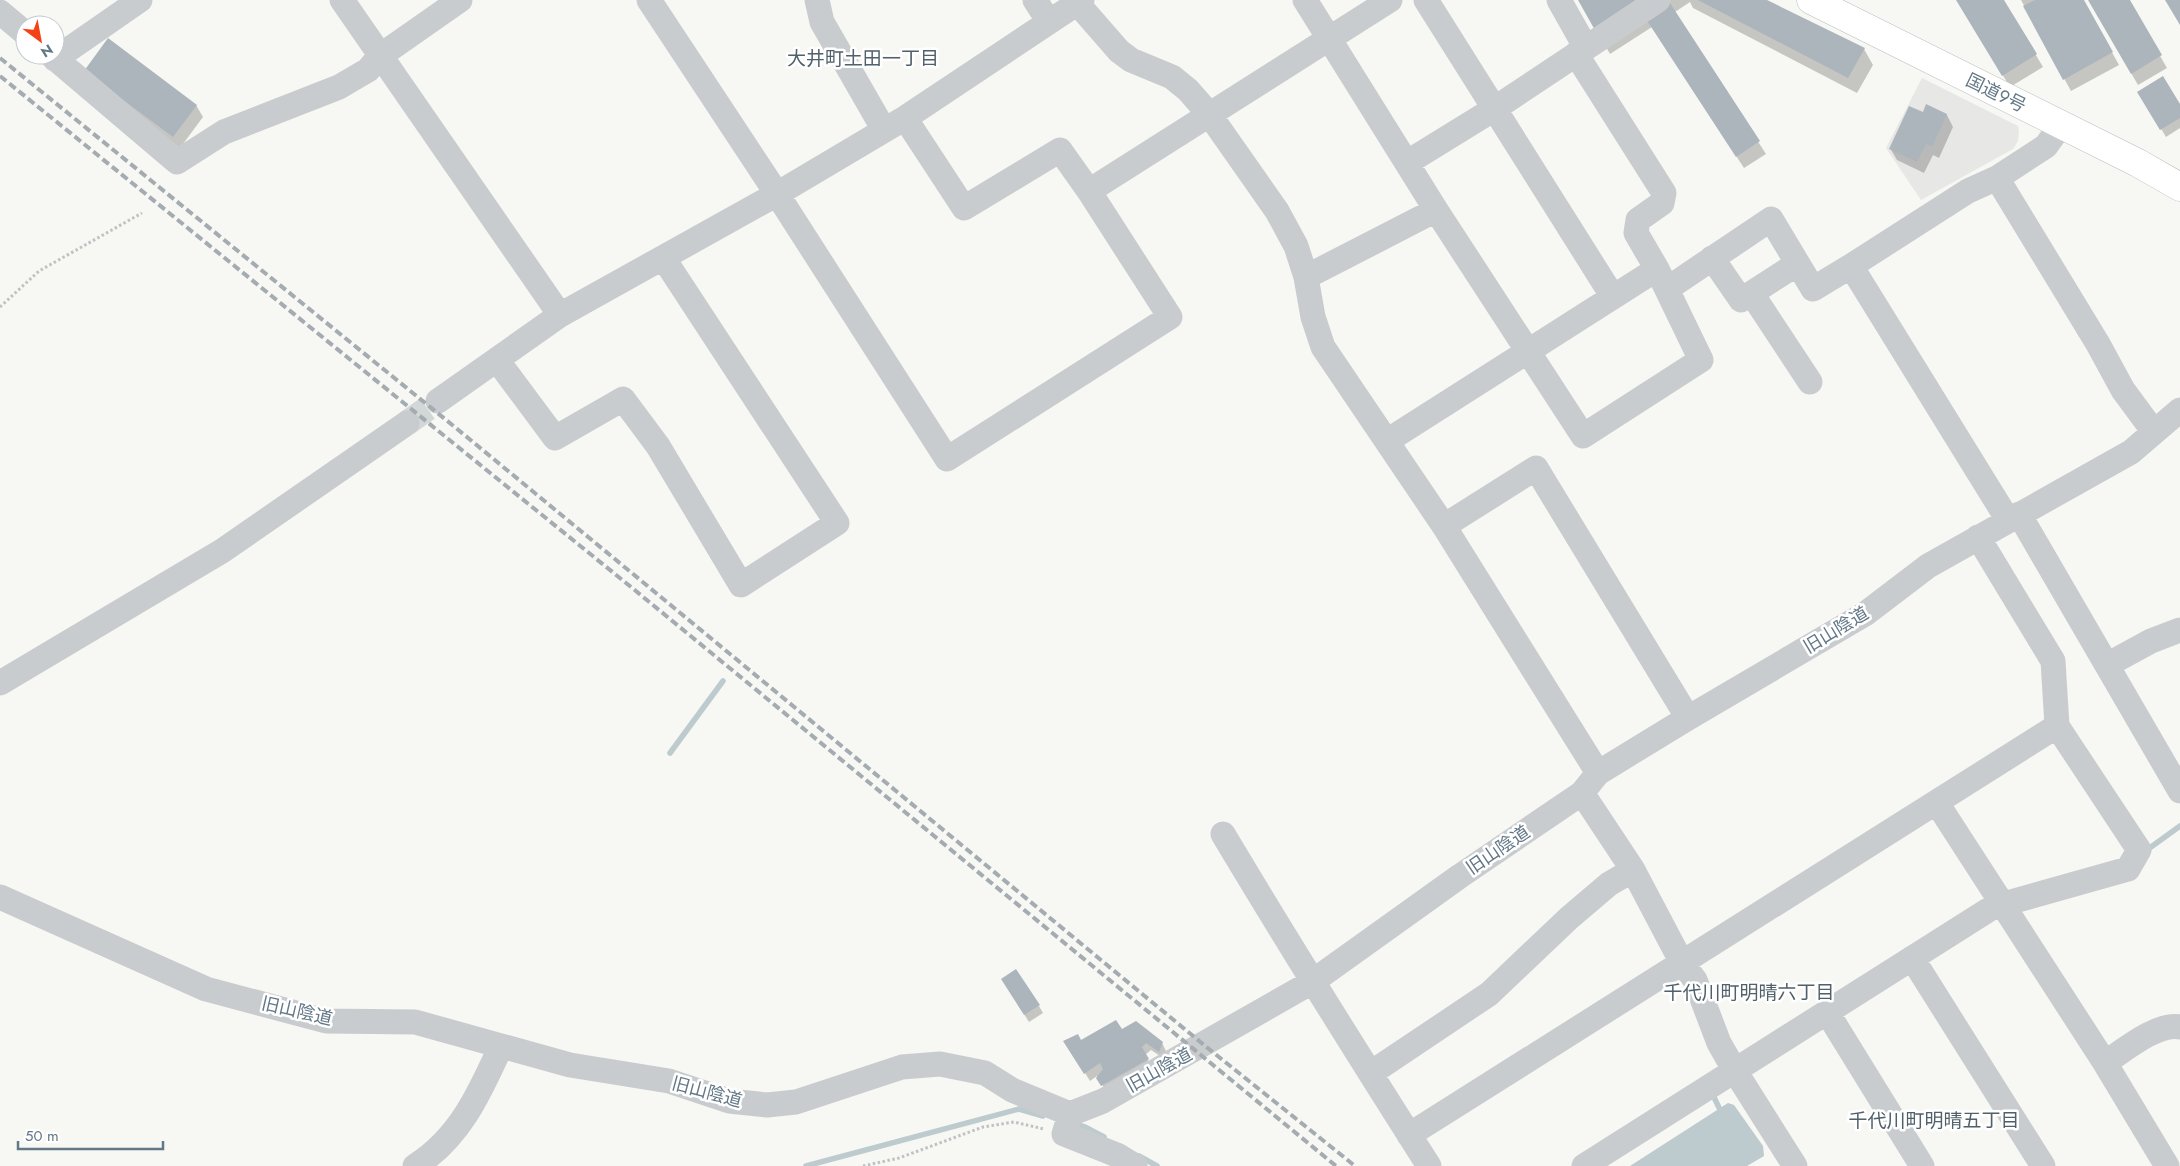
<svg xmlns="http://www.w3.org/2000/svg" width="2180" height="1166" font-family="Jost,'Noto Sans JP',sans-serif">
  <style>
    .built { fill: #e7e8e6 }
    .water { fill: #bdcace }
    .shadow { fill: #0003 }
    .lines { fill: none; stroke-linecap: round; stroke-linejoin: round }
    .stream { stroke: #bdcace; stroke-width: 5.5 }
    .building { fill: #acb5bb }
    .minor-tunnel { stroke: #d2d7d8; stroke-width: 25; stroke-dasharray: 25 12; stroke-linecap: butt }
    .highway-casing { stroke: #b8bcbf; stroke-width: 29 }
    .path { stroke: #bfc2c4; stroke-width: 3; stroke-dasharray: 2.5 2.5; stroke-linecap: butt }
    .minor { stroke: #c9cccf; stroke-width: 25 }
    .highway { stroke: #fff; stroke-width: 28 }
    .rail { stroke: #a4abb1; stroke-width: 4; stroke-dasharray: 8 4; stroke-linecap: butt }
    .labels { text-anchor: middle; dominant-baseline: central; stroke-width: 5; stroke-linejoin: round; paint-order: stroke }
    .street-label { font-size: 18px; fill: #637887; stroke: #fff }
    .neighbourhood-label { font-size: 19px; fill: #51616b; stroke: #fff }
  </style>
  <rect width="100%" height="100%" fill="#f7f7f3"/>
  <!-- built -->
  <path class="built" d="M 1922,78 L 2018,126 L 2019,131 L 2018,141 L 2013,149 L 1921,200 L 1886,148 Z"/>
  <!-- water -->
  <path class="water" d="M 1728,1103 L 1734,1105 L 1763,1146 L 1764,1156 L 1747,1166 L 1630,1166 Z"/>
  <!-- shadow -->
  <path class="shadow" d="M 1579,0 L 1764,0 L 1864,49 L 1873,65 L 1857,93 L 1693,8 L 1690,2 L 1675,12 L 1766,154 L 1744,168 L 1652,27 L 1610,54 Z
    M 1957,0 L 2003,0 L 2043,67 L 2010,87 Z
    M 2021,0 L 2083,0 L 2119,65 L 2071,91 Z
    M 2089,0 L 2128,0 L 2167,68 L 2138,85 Z
    M 92,83 L 196,105 L 203,117 L 180,148 Z
    M 2139,92 L 2180,107 L 2180,128 L 2166,137 Z
    M 1927,106 L 1947,115 L 1953,127 L 1939,158 L 1933,155 L 1924,173 L 1897,160 L 1890,148 L 1923,114 Z
    M 1007,987 L 1039,1006 L 1043,1013 L 1029,1022 Z
    M 1122,1031 L 1162,1043 L 1166,1051 L 1163,1058 L 1151,1050 L 1145,1055 L 1152,1067 L 1107,1093 L 1097,1076 L 1090,1081 L 1065,1041 L 1081,1041 Z"/>
  <g class="lines">
    <!-- stream -->
    <path class="stream" d="M 670,753 L 723,681
      M 2151,847 L 2180,826
      M 1712,1093 L 1722,1114
      M 1074,1124 L 1085,1127 L 1104,1137
      M 1139,1156 L 1157,1166
      M 806,1166 L 1019,1109 L 1043,1116"/>
  </g>
  <!-- building -->
  <path class="building" d="M 1578,0 L 1645,0 L 1596,32 Z
    M 1668,0 L 1760,141 L 1736,157 L 1644,16 Z
    M 1698,0 L 1767,0 L 1865,48 L 1848,78 Z
    M 1956,0 L 2004,0 L 2037,54 L 2002,76 Z
    M 2035,0 L 2084,0 L 2113,52 L 2063,80 L 2023,6 Z
    M 2088,0 L 2130,0 L 2162,55 L 2131,74 Z
    M 2165,0 L 2180,0 L 2180,25 Z
    M 108,38 L 197,105 L 173,137 L 84,71 Z
    M 2163,76 L 2180,104 L 2180,118 L 2160,130 L 2137,92 Z
    M 1926,104 L 1947,114 L 1932,147 L 1926,144 L 1917,162 L 1889,149 L 1909,106 L 1923,112 Z
    M 1016,969 L 1040,1005 L 1024,1015 L 1001,979 Z
    M 1116,1020 L 1122,1029 L 1136,1021 L 1163,1042 L 1159,1052 L 1146,1043 L 1142,1047 L 1149,1059 L 1101,1086 L 1096,1078 L 1103,1069 L 1100,1063 L 1084,1074 L 1063,1041 L 1078,1034 L 1081,1040 Z"/>
  <g class="lines">
    <!-- minor-tunnel -->
    <path class="minor-tunnel" d="M 407,423 L 438,401"/>
    <!-- highway casing -->
    <g class="highway-casing">
      <path id="highway" d="M 1811,0 L 2138,163 L 2180,187"/>
    </g>
    <!-- path -->
    <path class="path" d="M 0,307 L 39,271 L 142,213
      M 863,1166 L 899,1158 L 983,1127 L 1014,1122 L 1044,1129"/>
    <!-- minor -->
    <path class="minor" d="M 342,0 L 560,315
      M 649,0 L 777,194 L 947,459 L 1170,317 L 1089,191 L 1060,150 L 964,208 L 905,118
      M 817,0 L 822,22 L 884,130
      M 1035,0 L 1049,22
      M 1305,0 L 1436,210 L 1583,436 L 1701,360 L 1657,269 L 1636,233 L 1638,220 L 1662,203 L 1664,193 L 1576,54
      M 1426,0 L 1613,297
      M 1559,0 L 1586,48
      M 1078,4 L 1119,51 L 1131,60 L 1172,77 L 1188,90 L 1209,114 L 1277,211 L 1296,246 L 1306,277 L 1313,317 L 1323,347 L 1444,526 L 1598,773
      M 0,12 L 25,33
      M 51,55 L 177,162 L 224,132 L 339,87 L 368,70 L 380,56 L 460,0
      M 55,59 L 140,0
      M 1408,162 L 1494,109 L 1658,0
      M 1997,178 L 2098,344 L 2123,390 L 2154,432
      M 1089,191 L 1390,0
      M 1712,258 L 1741,300 L 1797,264
      M 1306,277 L 1436,210
      M 1667,289 L 1771,219 L 1813,289 L 1851,266
      M 1752,294 L 1810,382
      M 497,360 L 555,438 L 623,399 L 658,446 L 741,585 L 837,523 L 664,259
      M 438,401 L 560,315 L 777,194 L 905,118 L 1082,0
      M 1387,441 L 1657,269
      M 2019,514 L 2180,791
      M 2008,520 L 1851,266 L 1968,191 L 1997,178 L 2046,146 L 2061,125
      M 1444,526 L 1536,468 L 1688,718
      M 2107,665 L 2151,641 L 2180,630
      M 0,683 L 222,551 L 407,423
      M 1582,793 L 1633,870 L 1682,963 L 1695,980 L 1719,1043 L 1735,1071 L 1795,1166
      M 1937,803 L 2105,1063 L 2167,1166
      M 1223,834 C 1290,946 1359,1056 1429,1166
      M 0,897 L 206,989 L 326,1021 L 415,1022 L 570,1065 L 669,1081 L 729,1101 L 767,1105 L 796,1102 L 902,1067 L 940,1064 L 985,1073 L 1012,1090 L 1070,1114 L 1103,1101 L 1312,982 L 1460,876 L 1582,793 L 1598,773 L 1688,718 L 1865,614 L 1928,566 L 2131,452 L 2180,410
      M 1912,958 L 2043,1166
      M 1827,1012 L 1922,1166
      M 2105,1063 C 2123,1051 2158,1022 2180,1027
      M 1371,1073 L 1489,994 L 1569,918 L 1609,884 L 1633,870
      M 1070,1114 L 1064,1134 L 1117,1155 L 1135,1166
      M 1409,1135 L 2057,726
      M 415,1166 C 460,1138 480,1092 501,1046
      M 1584,1166 L 1993,907 L 2128,869 L 2139,850 L 2057,726 L 2053,661 L 1978,537"/>
    <!-- highway -->
    <use href="#highway" class="highway"/>
    <!-- rail -->
    <path class="rail" d="M 0,58 L 456,428 L 1204,1045 L 1355,1166
      M 0,76 L 631,587 L 1336,1166"/>
  </g>
  <g class="labels">
    <!-- street labels -->
    <g class="street-label">
      <text transform="translate(1996 93) rotate(26)">国道9号</text>
      <text transform="translate(1836 630) rotate(-31)">旧山陰道</text>
      <text transform="translate(1498 850) rotate(-34)">旧山陰道</text>
      <text transform="translate(297 1011) rotate(13)">旧山陰道</text>
      <text transform="translate(1159 1070) rotate(-29)">旧山陰道</text>
      <text transform="translate(707 1092) rotate(15)">旧山陰道</text>
    </g>
    <!-- neighbourhood labels -->
    <g class="neighbourhood-label">
      <text x="863" y="58">大井町土田一丁目</text>
      <text x="1749" y="992">千代川町明晴六丁目</text>
      <text x="1934" y="1120">千代川町明晴五丁目</text>
    </g>
  </g>
  <!-- north arrow -->
  <g transform="translate(40 40) rotate(148)"><circle r="24" fill="#ffffff" stroke="#c1c9cf"/>
  <path d="M0-4L9 19L0 12L-9 19Z" fill="#f44216"/>
  <text y="-8" font-size="14" font-weight="bold" text-anchor="middle" fill="#637887">N</text>
  </g>
  <!-- scale -->
  <path d="M18 1141v8h145v-8" fill="none" stroke="#637887" stroke-width="2.5"/>
  <text x="25" y="1141" font-size="15" fill="#637887" stroke="#ffffff" stroke-width="4" paint-order="stroke">50 m</text>
</svg>
